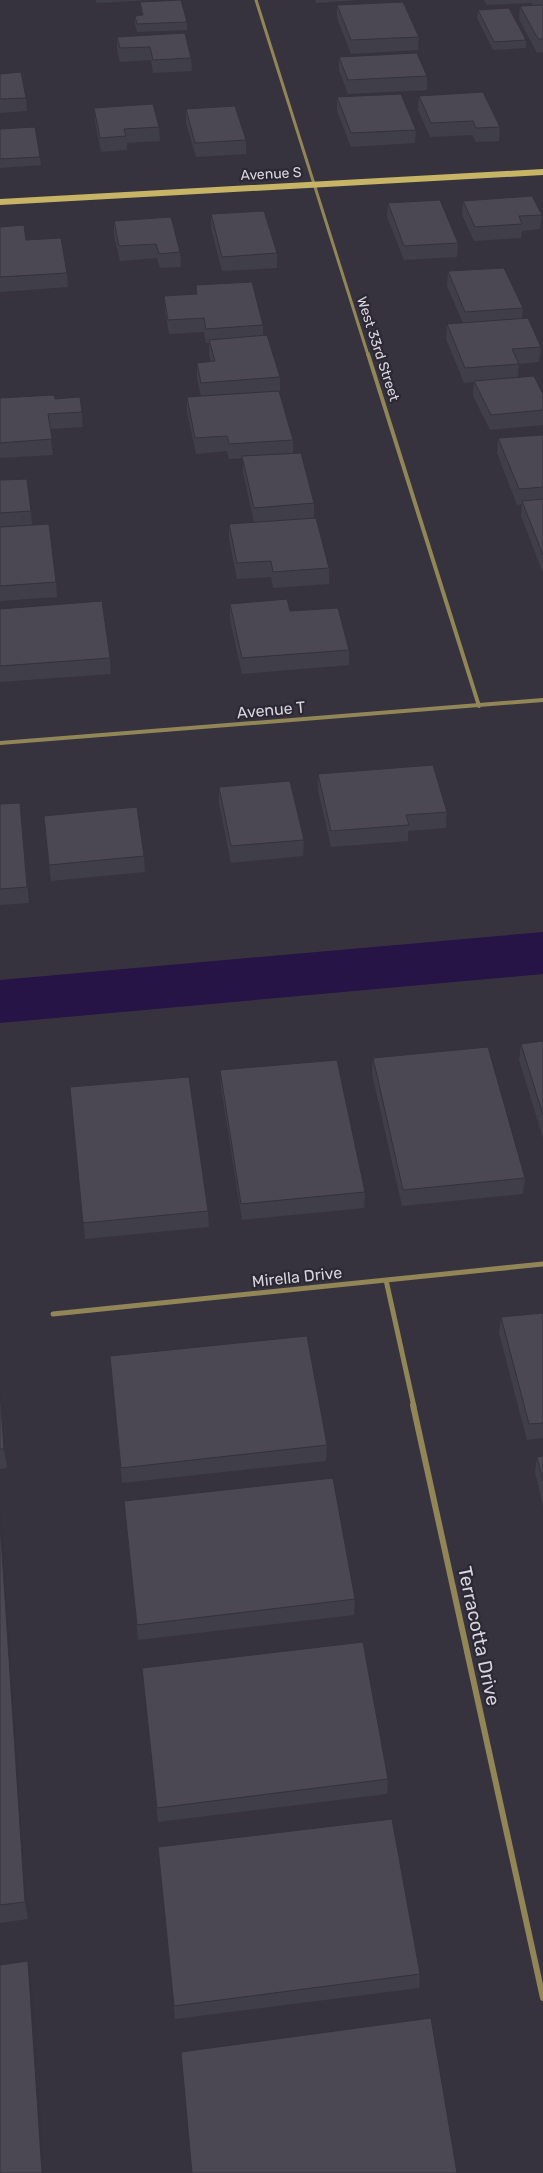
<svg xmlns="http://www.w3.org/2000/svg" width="543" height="2173" font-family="Rubik,sans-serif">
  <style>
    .water { fill: #261446 }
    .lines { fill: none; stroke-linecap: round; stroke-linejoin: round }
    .street-far3 { stroke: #928657; stroke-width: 3 }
    .street-far2 { stroke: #928657; stroke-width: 4 }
    .street-far1 { stroke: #928657; stroke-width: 5 }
    .street { stroke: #928657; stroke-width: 6 }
    .secondary { stroke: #c7b465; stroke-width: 6 }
    .wall { fill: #403e48 }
    .shaded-wall { fill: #34323b }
    .building { fill: #4b4854; stroke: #34323b }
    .labels { text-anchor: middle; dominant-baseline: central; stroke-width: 4.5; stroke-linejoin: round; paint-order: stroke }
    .far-street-label { font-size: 14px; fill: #d6d4dc; stroke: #2c2934 }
    .street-label { font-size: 16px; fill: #d6d4dc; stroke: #2c2934 }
    .near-street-label { font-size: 19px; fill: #d6d4dc; stroke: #2c2934 }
  </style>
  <rect width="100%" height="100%" fill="#36333f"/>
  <!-- water -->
  <path class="water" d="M 543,932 L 543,974 L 0,1023 L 0,980 Z"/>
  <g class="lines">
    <!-- street-far3 -->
    <path class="street-far3" d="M 256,0 L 368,355"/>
    <!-- street-far2 -->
    <path class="street-far2" d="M 368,354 L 479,706
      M 0,743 L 543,700"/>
    <!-- street-far1 -->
    <path class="street-far1" d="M 386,1280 L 414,1407
      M 53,1314 L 543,1264"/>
    <!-- street -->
    <path class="street" d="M 413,1405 L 543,1998"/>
    <!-- secondary -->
    <path class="secondary" d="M 0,202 L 543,172"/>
  </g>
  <!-- wall -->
  <path class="wall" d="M 96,0 L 149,0 L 96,3 Z
    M 315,0 L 358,0 L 316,3 Z
    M 484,0 L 543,0 L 543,52 L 537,53 L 519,19 L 520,6 L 532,5 L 531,3 L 487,5 Z
    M 140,2 L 187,22 L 187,30 L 137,32 L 135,24 L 135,16 L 142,15 Z
    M 337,5 L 419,37 L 418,50 L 351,54 L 337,18 Z
    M 478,10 L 526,40 L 526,48 L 493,50 L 477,18 Z
    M 117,37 L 191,58 L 192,71 L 153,73 L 151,60 L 120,62 L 117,50 Z
    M 339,57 L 427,76 L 427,90 L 348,94 L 339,70 Z
    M 0,74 L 26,98 L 27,111 L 0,113 Z
    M 419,96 L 500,127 L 499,141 L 476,142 L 472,135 L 430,137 L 418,110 Z
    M 337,97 L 416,130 L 415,143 L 351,147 L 337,111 Z
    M 94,108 L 159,127 L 160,141 L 127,143 L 127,150 L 101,152 L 95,121 Z
    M 186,109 L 246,140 L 246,154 L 196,157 L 186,123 Z
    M 0,129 L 40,157 L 41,165 L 0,168 Z
    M 463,201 L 542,215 L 540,229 L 522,231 L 521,238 L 474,241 L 462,215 Z
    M 388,203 L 458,243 L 457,257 L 404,260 L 387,217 Z
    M 211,214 L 277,253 L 277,268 L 222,271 L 211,228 Z
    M 114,221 L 180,252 L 181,267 L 160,268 L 157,258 L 120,261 L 114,235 Z
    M 0,227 L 26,240 L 67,273 L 68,287 L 0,292 Z
    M 448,271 L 523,308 L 522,319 L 541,347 L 539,362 L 519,364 L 518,378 L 543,394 L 543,425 L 490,430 L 473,396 L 474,382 L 464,383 L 446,339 L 447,324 L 463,323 L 447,286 Z
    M 196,285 L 263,325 L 263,336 L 280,377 L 280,392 L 279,392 L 293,440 L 293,453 L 314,503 L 314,518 L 329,568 L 329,584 L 273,588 L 271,577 L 237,579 L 229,539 L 229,524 L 254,522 L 243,472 L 243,458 L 229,459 L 227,451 L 196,454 L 187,412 L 187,397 L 201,396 L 197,378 L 197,363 L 211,362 L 209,355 L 209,343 L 206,343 L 204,332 L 169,334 L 165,311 L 164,296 L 196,294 Z
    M 0,398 L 55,399 L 82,412 L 83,427 L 50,429 L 53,455 L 0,458 Z
    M 543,435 L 543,573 L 521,516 L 522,504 L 517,505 L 497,453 L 498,438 Z
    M 0,474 L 1,480 L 31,511 L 32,525 L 56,582 L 57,597 L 0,601 Z
    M 230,604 L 349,650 L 349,665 L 242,674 L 230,620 Z
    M 0,609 L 110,658 L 111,674 L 0,682 Z
    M 318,774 L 447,812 L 446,828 L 408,831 L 408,841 L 331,847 L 318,790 Z
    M 219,787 L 304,840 L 303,856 L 231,863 L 219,803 Z
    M 20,803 L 29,903 L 0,905 L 0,804 Z
    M 45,832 L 144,856 L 145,872 L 51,881 Z
    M 543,1041 L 543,1138 L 519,1060 L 521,1044 Z
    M 373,1058 L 525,1178 L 523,1194 L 402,1206 L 372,1074 Z
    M 220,1070 L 365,1192 L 364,1208 L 242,1220 L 221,1087 Z
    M 70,1087 L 208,1211 L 209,1227 L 85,1239 Z
    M 543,1313 L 543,1438 L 527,1440 L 499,1333 L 501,1317 Z
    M 110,1356 L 327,1445 L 326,1461 L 122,1483 Z
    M 0,1367 L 7,1468 L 0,1469 Z
    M 543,1456 L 543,1506 L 535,1472 L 537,1457 Z
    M 124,1501 L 355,1599 L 354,1615 L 138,1640 Z
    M 0,1504 L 28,1919 L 0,1923 Z
    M 142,1668 L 388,1779 L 387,1794 L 158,1822 Z
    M 158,1847 L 420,1974 L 419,1988 L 175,2019 Z"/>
  <!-- shaded-wall -->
  <path class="shaded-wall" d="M 0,1367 L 7,1468 L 4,1449 L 0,1391 Z
    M 0,1504 L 1,1510 L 28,1919 L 25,1902 L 0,1522 Z
    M 28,1961 L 32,1978 L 44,2173 L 42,2173 Z"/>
  <!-- building -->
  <path class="building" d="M 181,0 L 187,22 L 137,24 L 135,16 L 143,15 L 140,2 Z
    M 403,2 L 419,37 L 351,40 L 337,5 Z
    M 543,5 L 543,39 L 538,39 L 520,6 Z
    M 509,8 L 526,40 L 494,42 L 478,10 Z
    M 185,33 L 191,58 L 153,60 L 150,47 L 120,48 L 117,37 Z
    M 417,53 L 427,76 L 348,80 L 339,57 Z
    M 21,72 L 26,98 L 0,99 L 0,74 Z
    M 483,92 L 500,127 L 476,128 L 473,121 L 431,123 L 419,96 Z
    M 401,94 L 416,130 L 351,133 L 337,97 Z
    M 153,104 L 159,127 L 124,129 L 126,136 L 100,138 L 94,108 Z
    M 235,106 L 246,140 L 195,143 L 186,109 Z
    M 35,127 L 40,157 L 0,159 L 0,129 Z
    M 532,196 L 542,215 L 519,216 L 522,224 L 475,227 L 463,201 Z
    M 440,200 L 458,243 L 404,246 L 388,203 Z
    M 264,211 L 277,253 L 222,257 L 211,214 Z
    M 171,217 L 180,252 L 159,254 L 156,244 L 119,246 L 114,221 Z
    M 24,225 L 26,240 L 61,238 L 67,273 L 0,277 L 0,227 Z
    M 504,268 L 523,308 L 465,312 L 448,271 Z
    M 252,282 L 263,325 L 206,329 L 204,318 L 168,320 L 164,296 L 197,294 L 196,285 Z
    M 528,318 L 541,347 L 512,349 L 519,364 L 465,368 L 447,324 Z
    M 267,335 L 280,377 L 201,383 L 197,363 L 215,361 L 209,340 Z
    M 534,376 L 543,394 L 543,410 L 491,415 L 474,381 Z
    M 279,391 L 293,440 L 229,444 L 227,436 L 195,438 L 187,397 Z
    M 54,395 L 55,399 L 80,397 L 82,412 L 48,414 L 52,439 L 0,443 L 0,398 Z
    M 543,435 L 543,487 L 519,489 L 498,438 Z
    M 301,453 L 314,503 L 254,508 L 242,456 Z
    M 0,474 L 1,480 L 27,479 L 31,511 L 0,513 Z
    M 543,499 L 543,555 L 522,501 Z
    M 316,518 L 329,568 L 273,572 L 271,561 L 237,563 L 229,524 Z
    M 49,524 L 56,582 L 0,586 L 0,527 Z
    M 287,599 L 290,611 L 338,608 L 349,650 L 242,658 L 230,604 Z
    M 102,601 L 110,658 L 0,666 L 0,609 Z
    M 433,765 L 447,812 L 406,815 L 409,825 L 331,831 L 318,774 Z
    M 290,781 L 304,840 L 231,846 L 219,787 Z
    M 20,803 L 27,887 L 0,889 L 0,804 Z
    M 137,807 L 144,856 L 49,865 L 44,816 Z
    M 543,1041 L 543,1115 L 521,1044 Z
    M 488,1047 L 525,1178 L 403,1190 L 373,1058 Z
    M 337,1060 L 365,1192 L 241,1204 L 220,1070 Z
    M 189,1077 L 208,1211 L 83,1223 L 70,1087 Z
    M 543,1313 L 543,1423 L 529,1424 L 501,1317 Z
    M 307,1336 L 327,1445 L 121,1468 L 110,1356 Z
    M 0,1391 L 4,1449 L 0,1449 Z
    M 543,1456 L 543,1481 L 537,1457 Z
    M 333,1478 L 355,1599 L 137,1625 L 124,1501 Z
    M 0,1522 L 25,1902 L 0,1905 Z
    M 363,1642 L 388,1779 L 157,1808 L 142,1668 Z
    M 392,1819 L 420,1974 L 174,2006 L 158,1847 Z
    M 28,1961 L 42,2173 L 0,2173 L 0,1965 Z
    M 431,2018 L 457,2173 L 192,2173 L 181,2052 Z"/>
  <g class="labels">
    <!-- far-street labels -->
    <g class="far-street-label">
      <text transform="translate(271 174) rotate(-3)">Avenue S</text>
      <text transform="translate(378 349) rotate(72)">West 33rd Street</text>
    </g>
    <!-- street labels -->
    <g class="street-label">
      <text transform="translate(271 710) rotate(-5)">Avenue T</text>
      <text transform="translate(297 1277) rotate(-6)">Mirella Drive</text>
    </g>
    <!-- near-street labels -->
    <g class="near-street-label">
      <text transform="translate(479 1636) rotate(78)">Terracotta Drive</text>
    </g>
  </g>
</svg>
